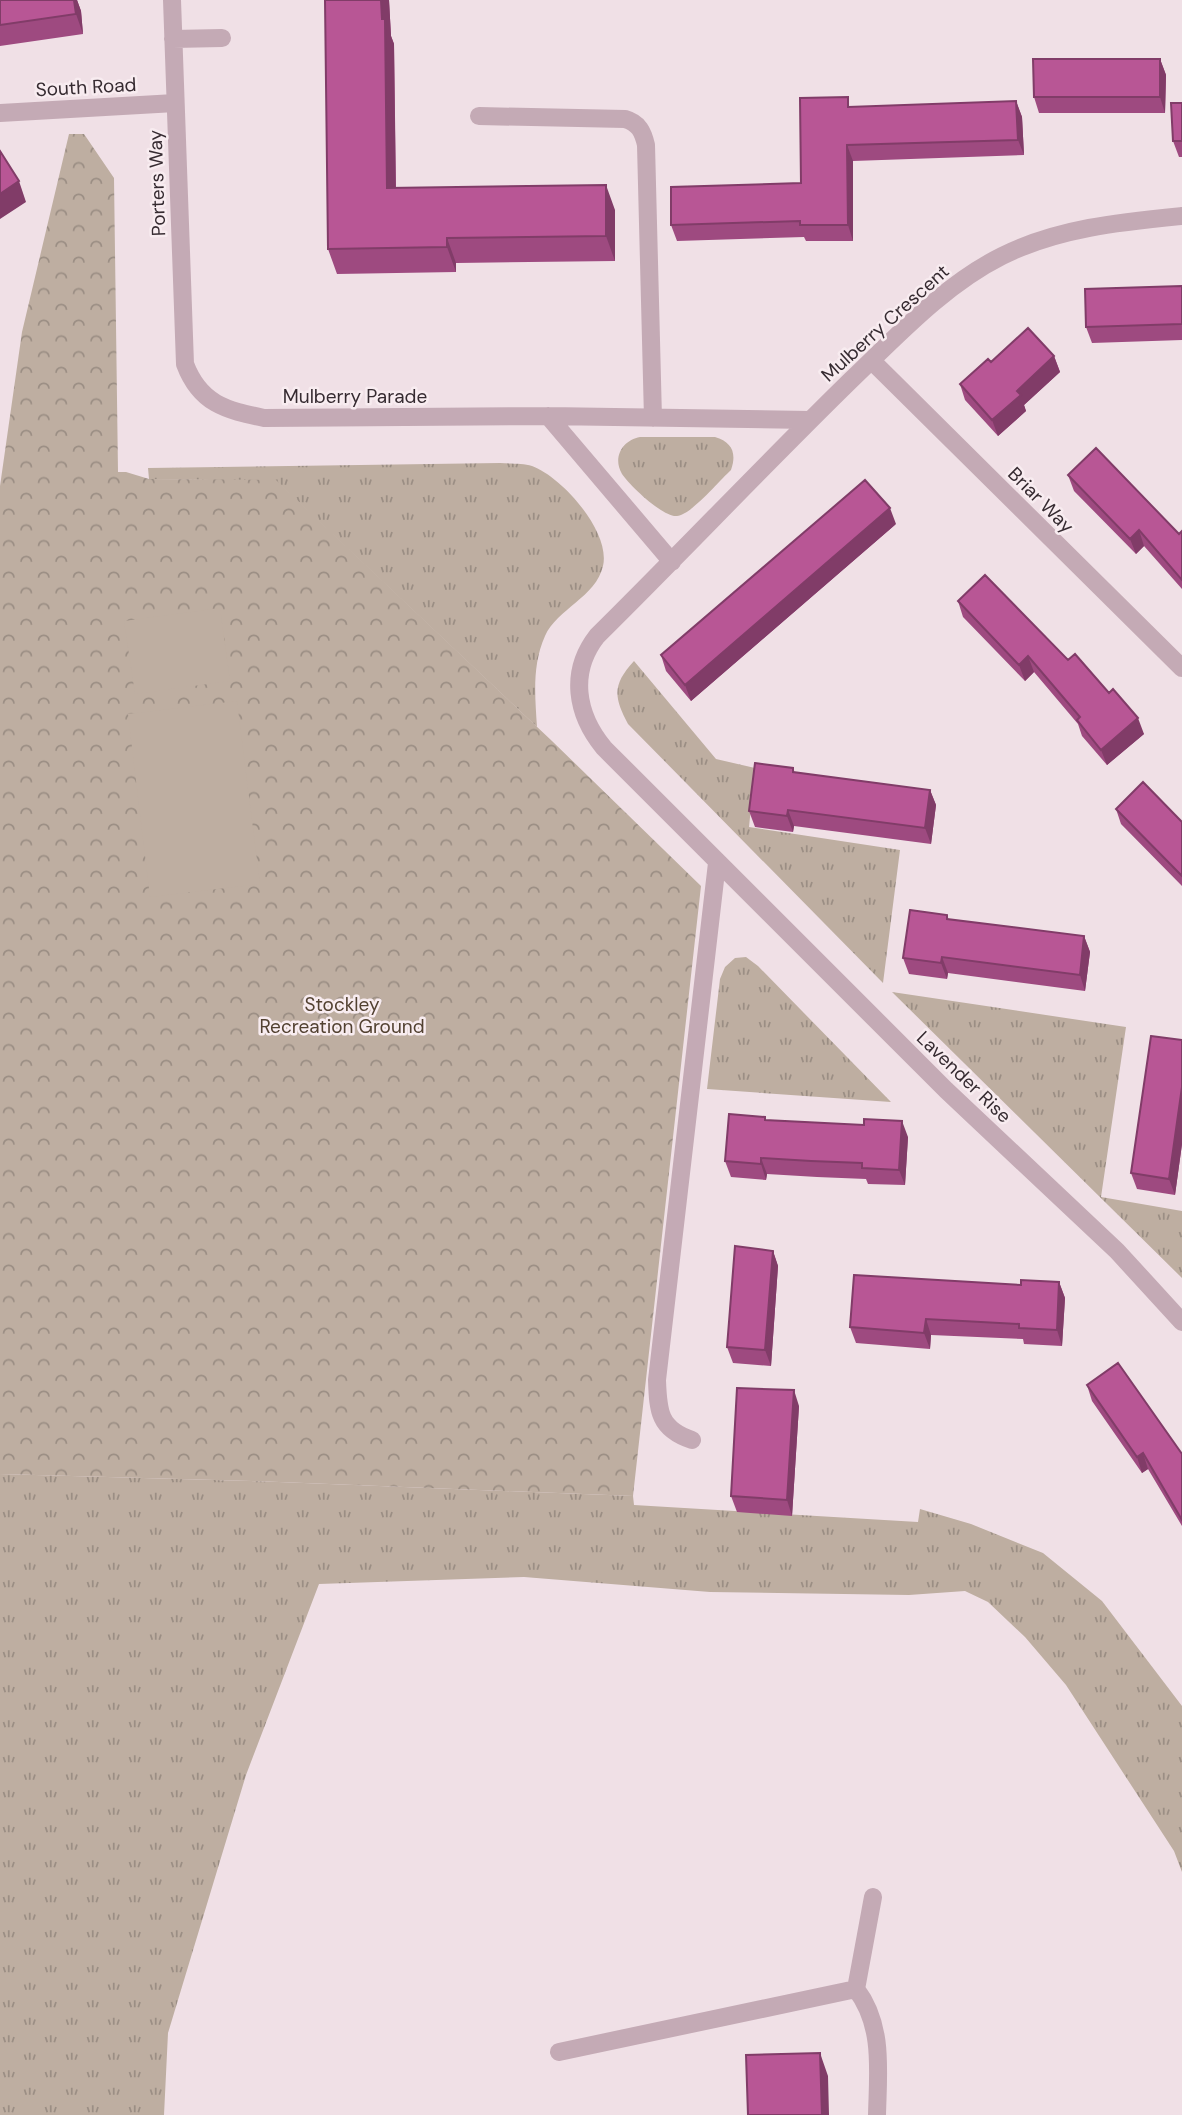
<svg xmlns="http://www.w3.org/2000/svg" width="1182" height="2115" font-family="'DM Sans',sans-serif">
  <style>
    .grass { fill: url(#grass-tufts) }
    .park { fill: url(#park-crowns) }
    .garden { fill: #beaea1 }
    .lines { fill: none; stroke-linecap: round; stroke-linejoin: round }
    .minor { stroke: #c4aab5; stroke-width: 18 }
    .wall { fill: #9e4a80 }
    .shaded-wall { fill: #813c68 }
    .building { fill: #b85695; stroke: #813c68; stroke-width: 2 }
    .labels { text-anchor: middle; dominant-baseline: central; stroke-width: 5; stroke-linejoin: round; paint-order: stroke }
    .street-label { font-size: 19px; fill: #362b31; stroke: #f8ecf0 }
    .park-label { font-size: 19px; fill: #524131; stroke: #f8ecf0 }
  </style>
  <defs>
    <pattern id="grass-tufts" width="24" height="20" patternUnits="userSpaceOnUse" patternTransform="scale(1.75)"><rect width="24" height="20" fill="#beaea1"/><path d="M3 7l-1-3M5 7V3M7 7l1-3M15 17l-1-3M17 17v-4M19 17l1-3" fill="none" stroke="#9b8e84"/></pattern>
    <pattern id="park-crowns" width="20" height="18" patternUnits="userSpaceOnUse" patternTransform="scale(1.75)"><rect width="20" height="18" fill="#beaea1"/><path d="M2 6a3 3 0 1 1 6 0M12 15a3 3 0 1 1 6 0" fill="none" stroke="#9b8e84"/></pattern>
  </defs>
  <rect width="100%" height="100%" fill="#f0e0e6"/>
  <!-- grass -->
  <path class="grass" d="M 640,437 L 715,437 C 732,442 737,453 731,470 C 719,481 691,515 677,516 C 664,518 629,485 622,474 C 612,457 623,440 640,437 Z
    M 500,463 C 510,464 523,463 532,466 C 562,477 611,532 603,566 C 596,597 557,609 545,636 C 532,665 535,696 537,727 L 276,481 L 149,479 L 148,468 Z
    M 634,661 L 716,759 L 755,768 L 749,827 L 900,850 L 883,983 L 628,724 C 613,696 613,684 634,661 Z
    M 746,957 L 758,966 L 891,1102 L 707,1089 L 720,979 L 725,967 L 735,958 Z
    M 892,992 L 1126,1027 L 1101,1197 L 1182,1211 L 1182,1278 Z
    M 0,1474 L 251,1481 L 633,1496 L 634,1505 L 918,1522 L 920,1509 L 971,1524 L 1043,1553 L 1102,1601 L 1182,1706 L 1182,1872 L 1174,1851 L 1066,1685 L 1025,1637 L 988,1602 L 965,1591 L 909,1595 L 710,1592 L 524,1577 L 319,1584 L 246,1775 L 168,2033 L 164,2115 L 0,2115 Z"/>
  <!-- park -->
  <path class="park" d="M 69,134 L 84,134 L 114,178 L 118,472 L 126,472 L 149,479 L 276,480 L 552,741 L 701,886 L 633,1496 L 251,1481 L 0,1474 L 0,486 L 22,332 Z"/>
  <!-- garden -->
  <path class="garden" d="M 220,608 L 230,681 L 135,694 L 124,621 Z
    M 237,701 L 260,884 L 150,897 L 128,714 Z"/>
  <g class="lines">
    <!-- minor -->
    <path class="minor" d="M 172,0 L 185,364 C 200,404 226,410 264,418 L 548,416 L 810,420
      M 173,39 L 222,38
      M 0,113 L 175,103
      M 479,116 L 625,119 C 639,123 643,132 646,145 L 653,418
      M 1182,216 C 1121,222 1058,228 1002,256 C 944,285 897,336 851,380 C 765,464 683,551 597,636 C 569,672 576,714 604,748 L 946,1090 L 1117,1251 L 1182,1322
      M 872,361 L 1182,668
      M 548,416 L 672,562
      M 692,1440 C 659,1429 658,1411 657,1380 L 717,863
      M 856,1989 L 873,1897
      M 559,2052 L 856,1989 C 884,2026 878,2071 877,2115"/>
  </g>
  <!-- wall -->
  <path class="wall" d="M 0,0 L 77,0 L 81,11 L 83,34 L 0,46 Z
    M 325,0 L 389,0 L 391,36 L 394,44 L 396,187 L 615,210 L 615,261 L 456,263 L 456,272 L 337,274 L 328,249 Z
    M 1160,59 L 1166,75 L 1165,113 L 1039,113 L 1034,97 Z
    M 1016,101 L 1022,117 L 1024,155 L 853,161 L 853,241 L 806,241 L 804,237 L 677,241 L 671,225 L 801,183 L 851,107 Z
    M 1182,103 L 1182,157 L 1179,157 L 1173,141 Z
    M 1182,286 L 1182,340 L 1092,343 L 1086,327 Z
    M 1054,356 L 1060,372 L 1024,405 L 1026,411 L 998,436 L 965,400 L 960,384 L 991,362 Z
    M 1068,475 L 1179,534 L 1182,531 L 1182,589 L 1144,546 L 1136,554 L 1074,491 Z
    M 896,524 L 691,701 L 666,671 L 661,655 Z
    M 958,601 L 1068,660 L 1144,734 L 1107,765 L 1082,736 L 1078,724 L 1034,672 L 1025,681 L 963,617 Z
    M 793,768 L 795,773 L 930,790 L 936,805 L 931,844 L 794,826 L 793,832 L 755,827 L 749,811 Z
    M 1116,809 L 1182,822 L 1182,886 L 1121,824 Z
    M 947,915 L 949,920 L 1084,936 L 1090,952 L 1085,991 L 948,973 L 947,979 L 909,974 L 903,958 Z
    M 1182,1040 L 1182,1144 L 1175,1195 L 1137,1189 L 1131,1173 Z
    M 766,1120 L 908,1137 L 905,1185 L 868,1184 L 866,1179 L 817,1177 L 767,1174 L 766,1180 L 731,1177 L 725,1161 Z
    M 773,1251 L 778,1266 L 771,1366 L 733,1363 L 727,1347 Z
    M 1059,1282 L 1065,1298 L 1062,1346 L 1024,1344 L 1023,1339 L 931,1335 L 930,1349 L 856,1343 L 850,1327 L 1021,1285 Z
    M 1087,1385 L 1182,1454 L 1182,1526 L 1148,1469 L 1142,1473 L 1092,1401 Z
    M 799,1406 L 792,1516 L 737,1512 L 731,1496 Z"/>
  <!-- shaded-wall -->
  <path class="shaded-wall" d="M 74,0 L 77,0 L 81,11 L 83,34 L 76,14 Z
    M 381,0 L 389,0 L 391,36 L 394,44 L 396,213 L 387,188 Z
    M 1160,59 L 1166,75 L 1165,113 L 1160,97 Z
    M 1016,101 L 1022,117 L 1024,155 L 1018,140 Z
    M 847,145 L 853,161 L 853,241 L 848,225 Z
    M 19,181 L 26,202 L 0,219 L 0,194 Z
    M 606,185 L 615,210 L 615,261 L 606,236 Z
    M 447,238 L 456,263 L 456,272 L 447,247 Z
    M 1054,356 L 1060,372 L 1024,405 L 1026,411 L 998,436 L 992,420 L 1017,391 Z
    M 890,508 L 896,524 L 691,701 L 685,685 Z
    M 1139,530 L 1144,546 L 1136,554 L 1130,539 Z
    M 1028,656 L 1034,672 L 1025,681 L 1019,665 Z
    M 1138,718 L 1144,734 L 1107,765 L 1101,750 Z
    M 930,790 L 936,805 L 931,844 L 925,828 Z
    M 788,810 L 794,826 L 793,832 L 787,816 Z
    M 1084,936 L 1090,952 L 1085,991 L 1080,975 Z
    M 942,957 L 948,973 L 947,979 L 941,963 Z
    M 1182,1087 L 1182,1144 L 1175,1195 L 1169,1179 Z
    M 902,1121 L 908,1137 L 905,1185 L 899,1170 Z
    M 761,1158 L 767,1174 L 766,1180 L 761,1164 Z
    M 773,1251 L 778,1266 L 771,1366 L 765,1350 Z
    M 1059,1282 L 1065,1298 L 1062,1346 L 1057,1330 Z
    M 926,1319 L 931,1335 L 930,1349 L 924,1333 Z
    M 794,1390 L 799,1406 L 792,1516 L 787,1500 Z
    M 1143,1453 L 1148,1469 L 1142,1473 L 1137,1457 Z
    M 820,2053 L 828,2076 L 829,2115 L 822,2115 Z"/>
  <!-- building -->
  <path class="building" d="M 0,0 L 74,0 L 76,14 L 0,25 Z
    M 325,0 L 381,0 L 382,19 L 385,19 L 387,188 L 606,185 L 606,236 L 447,238 L 447,247 L 328,249 Z
    M 1033,59 L 1160,59 L 1160,97 L 1034,97 Z
    M 848,97 L 848,107 L 1016,101 L 1018,140 L 847,145 L 848,225 L 800,225 L 800,221 L 671,225 L 671,187 L 801,183 L 800,98 Z
    M 1171,103 L 1182,103 L 1182,141 L 1173,141 Z
    M 0,151 L 19,181 L 0,194 Z
    M 1182,286 L 1182,324 L 1086,327 L 1085,289 Z
    M 1028,328 L 1054,356 L 1017,391 L 1021,395 L 992,420 L 960,384 L 988,359 L 991,362 Z
    M 1096,448 L 1179,534 L 1182,531 L 1182,580 L 1139,530 L 1130,539 L 1068,475 Z
    M 865,480 L 890,508 L 685,685 L 661,655 Z
    M 985,575 L 1068,660 L 1075,654 L 1109,693 L 1113,689 L 1138,718 L 1101,750 L 1077,720 L 1080,717 L 1028,656 L 1019,665 L 958,601 Z
    M 755,763 L 793,768 L 793,772 L 930,790 L 925,828 L 788,810 L 787,816 L 749,811 Z
    M 1143,782 L 1182,822 L 1182,876 L 1116,809 Z
    M 910,910 L 947,915 L 947,919 L 1084,936 L 1080,975 L 942,957 L 941,963 L 903,958 Z
    M 1151,1036 L 1182,1040 L 1182,1087 L 1169,1179 L 1131,1173 Z
    M 729,1114 L 765,1117 L 765,1120 L 864,1125 L 864,1119 L 902,1121 L 899,1170 L 862,1168 L 862,1163 L 811,1161 L 761,1158 L 761,1164 L 725,1161 Z
    M 735,1246 L 773,1251 L 765,1350 L 727,1347 Z
    M 854,1275 L 1021,1285 L 1021,1280 L 1059,1282 L 1057,1330 L 1019,1328 L 1019,1324 L 926,1319 L 924,1333 L 850,1327 Z
    M 1118,1363 L 1182,1454 L 1182,1520 L 1143,1453 L 1137,1457 L 1087,1385 Z
    M 737,1388 L 794,1390 L 787,1500 L 731,1496 Z
    M 820,2053 L 822,2115 L 748,2115 L 746,2055 Z"/>
  <g class="labels">
    <!-- street labels -->
    <g class="street-label">
      <text transform="translate(86 87) rotate(-3)">South Road</text>
      <text transform="translate(157 183) rotate(-92)">Porters Way</text>
      <text transform="translate(885 323) rotate(-42)">Mulberry Crescent</text>
      <text x="355" y="396">Mulberry Parade</text>
      <text transform="translate(1041 500) rotate(45)">Briar Way</text>
      <text transform="translate(964 1077) rotate(44)">Lavender Rise</text>
    </g>
    <!-- park labels -->
    <g class="park-label">
      <text x="342" y="1004">Stockley<tspan x="342" dy="22">Recreation Ground</tspan></text>
    </g>
  </g>
</svg>
